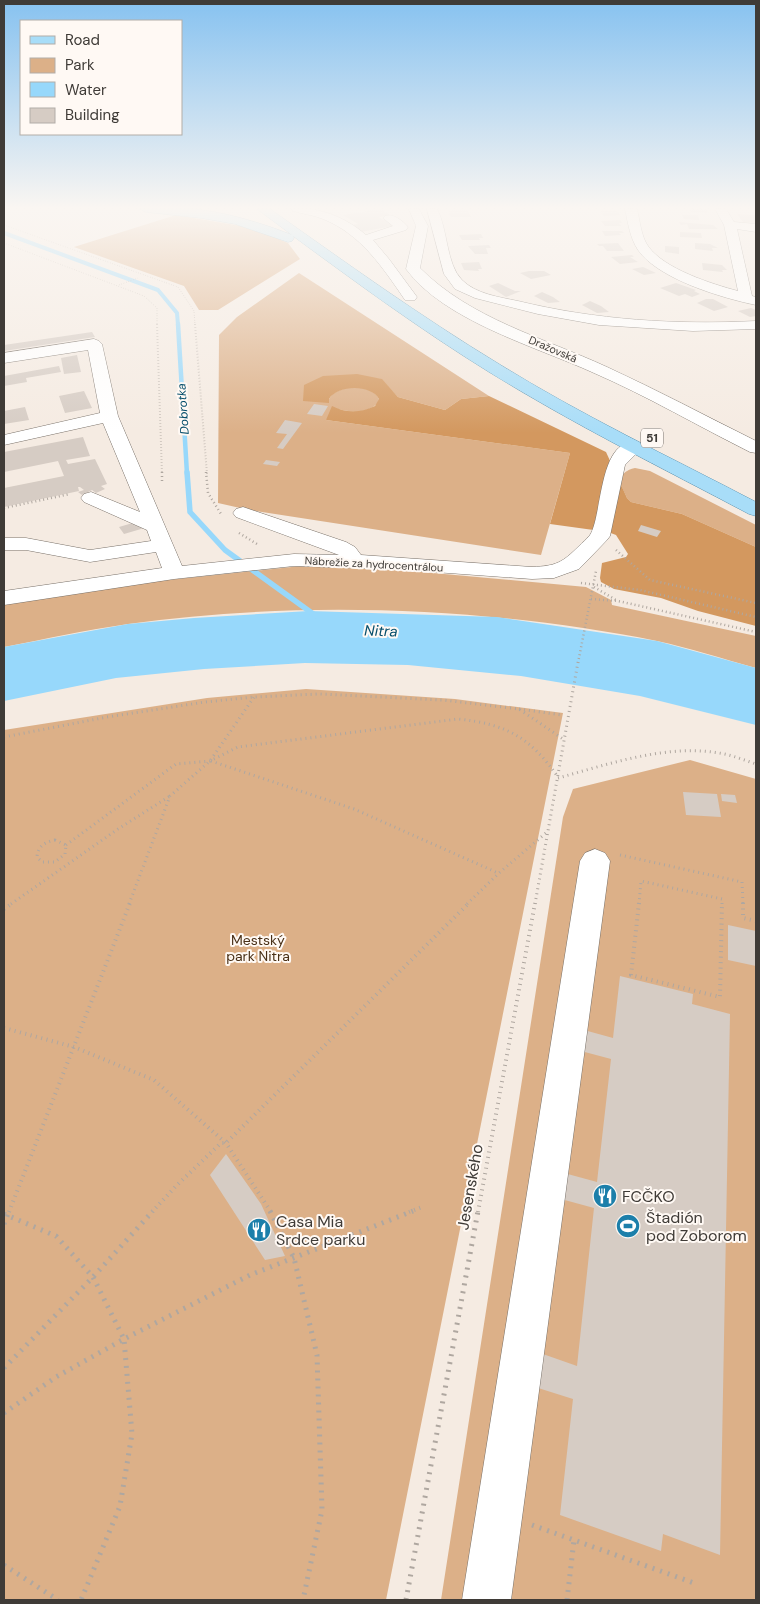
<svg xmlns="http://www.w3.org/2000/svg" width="760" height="1604" font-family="'DM Sans',sans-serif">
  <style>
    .green { fill: #dcb088 }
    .forest { fill: #d3985f }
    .water { fill: #97d8fb }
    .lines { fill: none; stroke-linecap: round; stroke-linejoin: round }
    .stream-far2 { stroke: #97d8fb; stroke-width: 4 }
    .stream-far1 { stroke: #97d8fb; stroke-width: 4.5 }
    .stream { stroke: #97d8fb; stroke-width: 5.5 }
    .building { fill: #d6ccc4 }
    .minor-casing { stroke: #797169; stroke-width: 1 }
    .major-casing { stroke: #5e95b2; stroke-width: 1 }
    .path-far5 { stroke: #afa7a0; stroke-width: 1; stroke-dasharray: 0.5 2; stroke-linecap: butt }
    .path-far4 { stroke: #afa7a0; stroke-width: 2; stroke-dasharray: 0.5 2.5; stroke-linecap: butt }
    .path-far3 { stroke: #afa7a0; stroke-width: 2.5; stroke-dasharray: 1 3; stroke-linecap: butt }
    .path-far2 { stroke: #afa7a0; stroke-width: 3; stroke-dasharray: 1 4; stroke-linecap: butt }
    .path-far1 { stroke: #afa7a0; stroke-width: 4; stroke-dasharray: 1 4.5; stroke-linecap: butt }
    .path { stroke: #afa7a0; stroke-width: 5; stroke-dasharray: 2 6; stroke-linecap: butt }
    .minor { fill: #fff; fill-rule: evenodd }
    .major { fill: #a8ddf8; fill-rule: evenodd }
    .labels { text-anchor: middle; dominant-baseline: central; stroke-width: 4; stroke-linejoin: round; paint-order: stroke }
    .far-street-label { font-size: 11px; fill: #3f3b37; stroke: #fff9f4 }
    .far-water-label { font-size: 12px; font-style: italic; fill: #064e6b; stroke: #fff9f4 }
    .shield { fill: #fff9f4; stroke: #797470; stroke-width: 1 }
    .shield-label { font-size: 12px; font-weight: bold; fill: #3f3b37 }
    .park-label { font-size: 14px; fill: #493017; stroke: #fff9f4 }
    .water-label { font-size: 15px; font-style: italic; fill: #064e6b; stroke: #fff9f4 }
    .near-street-label { font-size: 16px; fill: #3f3b37; stroke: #fff9f4 }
    .near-poi-label { font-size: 16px; fill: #3f3b37; stroke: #fff9f4; text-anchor: start }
  </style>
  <rect width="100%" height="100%" fill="#f5ebe2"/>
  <!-- green -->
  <path class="green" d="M 176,215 L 253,228 L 288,243 L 300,259 L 218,310 L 199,310 L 184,286 L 74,247 Z
    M 299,273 L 489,396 L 461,399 L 445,410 L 398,397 L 381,379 L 323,376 L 329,402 L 329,399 C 338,384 370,383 379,399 L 378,403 C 368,413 352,413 338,409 L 326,420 L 570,453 L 541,555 L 249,510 L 218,503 L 219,335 L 237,317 Z
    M 635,468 L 650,471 L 756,525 L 756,547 L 682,514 L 631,502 L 627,498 L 619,481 C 623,473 626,470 635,468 Z
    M 301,566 L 411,571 L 586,587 L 611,600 L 612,605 L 756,636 L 756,668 C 723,659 690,648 657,641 C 486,607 301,600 128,624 C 86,630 45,639 4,647 L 4,603 L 158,581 Z
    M 306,689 L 455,699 L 563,713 L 386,1600 L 4,1600 L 4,730 L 207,698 Z
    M 690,760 L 756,779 L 756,1600 L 441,1600 L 563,817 L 573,789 Z"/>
  <!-- forest -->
  <path class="forest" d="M 357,374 L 382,379 L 398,397 L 445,410 L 461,399 L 489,396 L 606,452 L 627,498 L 631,502 L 682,514 L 756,547 L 756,626 L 698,611 L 661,598 L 614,589 L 601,582 L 600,578 L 602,563 L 626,557 L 628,554 L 616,535 L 608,532 L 550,524 L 570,453 L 326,420 L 332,406 C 345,413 361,413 375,406 L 379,399 C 370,384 338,385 329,399 L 329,403 L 303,401 L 304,385 L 323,376 Z"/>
  <!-- water -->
  <path class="water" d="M 309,611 L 497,617 L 657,641 L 756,668 L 756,725 L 640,696 L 521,676 L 408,665 L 305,663 L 204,669 L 116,678 L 4,701 L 4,647 L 128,624 L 194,618 Z"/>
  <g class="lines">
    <!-- stream-far2 -->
    <path class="stream-far2" d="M 4,233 L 158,290 L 177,313 L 178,325"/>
    <!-- stream-far1 -->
    <path class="stream-far1" d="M 178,324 L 187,474"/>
    <!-- stream -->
    <path class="stream" d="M 187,472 L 190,512 L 225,550 L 316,616"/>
  </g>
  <!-- building -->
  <path class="building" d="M 380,209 L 390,215 L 379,217 L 383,220 L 388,219 L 398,225 L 350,234 L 340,227 L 358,224 L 343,215 Z
    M 689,209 L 706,209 L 708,213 L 691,212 Z
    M 467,210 L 471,217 L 451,217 L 449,214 L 449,211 Z
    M 601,211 L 617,211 L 620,215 L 604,216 Z
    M 737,214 L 756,215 L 756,223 L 743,222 Z
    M 682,215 L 698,215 L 699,220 L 684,219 Z
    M 620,220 L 622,223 L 619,223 L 621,226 L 605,226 L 601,221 Z
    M 679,222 L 713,225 L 718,229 L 689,229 L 687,224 L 681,225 Z
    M 602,231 L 622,231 L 624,233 L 619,233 L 621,235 L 605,236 Z
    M 680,232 L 701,233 L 702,238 L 680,237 Z
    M 481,234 L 483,238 L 479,238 L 480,240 L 462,240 L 459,235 Z
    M 618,243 L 624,251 L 607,251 L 603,246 L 599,246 L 597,244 Z
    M 695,243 L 710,244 L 718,248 L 712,248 L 713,251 L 695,249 Z
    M 489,245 L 491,248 L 486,248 L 488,254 L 475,254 L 468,246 Z
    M 665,246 L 679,247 L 679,254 L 665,252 Z
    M 632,255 L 634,257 L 630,257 L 638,262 L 620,264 L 611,257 Z
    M 479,262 L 482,269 L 478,269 L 479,271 L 464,270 L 461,263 Z
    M 702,263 L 722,265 L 727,270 L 722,270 L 723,272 L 703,270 Z
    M 643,267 L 656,273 L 644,275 L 632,269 Z
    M 529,271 L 544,271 L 551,275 L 531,279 L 520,273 Z
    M 498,283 L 515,291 L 521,291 L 506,297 L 489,286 Z
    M 676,283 L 696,290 L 694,291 L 700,294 L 692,297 L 685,294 L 679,296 L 660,288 Z
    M 542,292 L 553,297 L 560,302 L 548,303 L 534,296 Z
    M 706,299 L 713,299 L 728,307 L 714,311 L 697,303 Z
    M 590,301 L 601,306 L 609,312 L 597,313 L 582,305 Z
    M 751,308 L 756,310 L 756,316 L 750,317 L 738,311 Z
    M 92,332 L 95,337 L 4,351 L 4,345 Z
    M 77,355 L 81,372 L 64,374 L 61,358 Z
    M 59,366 L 61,372 L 26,378 L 27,382 L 4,386 L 4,376 Z
    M 84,391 L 92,408 L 65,413 L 59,396 Z
    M 314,404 L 328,406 L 322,416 L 307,414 Z
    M 25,407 L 29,420 L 4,424 L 4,411 Z
    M 285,420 L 302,423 L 283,449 L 277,448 L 287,434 L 276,433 Z
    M 83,437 L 90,456 L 66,460 L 68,464 L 95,459 L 107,484 L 101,486 L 105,489 L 96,493 L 92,490 L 82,495 L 78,492 L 84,490 L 80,487 L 78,487 L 79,491 L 4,507 L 4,488 L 64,476 L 58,461 L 4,472 L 4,452 Z
    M 266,460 L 280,462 L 277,466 L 263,464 Z
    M 153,517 L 158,524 L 124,534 L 119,527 Z
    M 641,525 L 661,531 L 657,537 L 638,531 Z
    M 683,792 L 717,794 L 721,817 L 686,815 Z
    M 721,794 L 735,795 L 737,803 L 722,801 Z
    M 728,925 L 756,931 L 756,966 L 728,960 Z
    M 620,976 L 693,994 L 692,1004 L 730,1014 L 720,1555 L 663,1534 L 661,1551 L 560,1515 L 573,1399 L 535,1387 L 540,1353 L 577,1366 L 594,1208 L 561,1199 L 564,1173 L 597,1182 L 611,1059 L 581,1051 L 584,1030 L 613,1038 Z
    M 226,1154 L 261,1204 L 285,1256 L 265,1260 L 210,1175 Z"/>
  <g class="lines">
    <!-- minor casing -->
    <g class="minor-casing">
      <path id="minor" d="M 291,209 C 318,206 345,217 366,235 L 393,226 L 383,218 L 385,216 C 393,213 403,221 408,227 L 406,230 L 373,240 L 389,259 L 417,297 L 415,300 L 405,300 C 383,268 361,234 323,219 C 314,215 303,214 293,211 Z
        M 409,209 L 419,209 L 428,226 L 420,268 C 471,319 542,337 607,367 C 657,390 706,416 756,441 L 756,453 L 750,452 C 698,426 647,396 594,373 C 537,347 444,321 406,269 L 416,226 Z
        M 427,209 L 437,209 C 448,229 446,264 462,280 C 476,294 499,297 518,301 C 596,320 676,325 756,321 L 756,329 L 693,331 L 599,325 L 538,314 L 475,298 L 455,289 L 444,274 Z
        M 625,209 L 637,209 C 640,221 641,236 648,246 C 664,269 712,284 738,291 L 724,225 L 715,209 L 726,209 L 734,222 L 756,224 L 756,232 L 737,229 L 752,296 L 756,297 L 756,305 C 722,298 658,279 638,250 C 630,238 628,223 625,209 Z
        M 94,339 L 99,341 L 102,344 L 118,416 L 182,566 L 294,554 L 339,555 L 236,517 L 233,513 L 236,509 L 243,507 L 346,542 L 355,547 L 361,555 L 532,567 C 556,566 562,563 579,546 C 582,543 587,539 590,535 C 603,515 598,433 640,443 L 643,447 L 625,465 L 610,536 L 607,540 L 579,569 L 554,578 L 532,579 L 393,569 L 294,566 L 174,579 L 4,605 L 4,591 L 162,568 L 156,552 L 90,562 L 26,550 L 4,550 L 4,538 L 26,538 L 90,550 L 151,541 L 147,530 L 84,502 L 81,498 L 84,494 L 91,492 L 140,512 L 103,423 L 4,445 L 4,435 L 100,413 L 88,350 L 4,363 L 4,353 Z
        M 595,849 L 605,853 L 610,861 L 511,1600 L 462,1600 L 580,861 L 585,853 Z"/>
    </g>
    <!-- major casing -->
    <g class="major-casing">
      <path id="major" d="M 140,209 C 190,202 246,217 292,235 L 257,209 L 270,209 C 345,262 420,316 499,364 C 581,415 670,457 756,502 L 756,516 L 749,514 C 662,468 573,424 489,372 C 421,330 357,283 293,236 L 294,238 L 292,241 L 288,242 L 235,224 L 201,218 L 146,212 Z"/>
    </g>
    <!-- path-far5 -->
    <path class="path-far5" d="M 4,225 L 178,287 L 194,311 L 195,325
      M 4,243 L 144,296 L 157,308 L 157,325
      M 119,285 L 138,278"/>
    <!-- path-far4 -->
    <path class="path-far4" d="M 157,324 L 162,474
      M 195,324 L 207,474"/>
    <!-- path-far3 -->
    <path class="path-far3" d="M 162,472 L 162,484
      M 206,472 L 208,493 L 221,514
      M 4,508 L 70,494
      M 239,533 L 257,544
      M 616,550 L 650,580 L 756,603
      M 581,583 L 640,590 L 756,617
      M 594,587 L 616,600
      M 591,599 L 618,601 L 756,632
      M 578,663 L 596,571"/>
    <!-- path-far2 -->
    <path class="path-far2" d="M 519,709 L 562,715
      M 4,737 L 107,717 L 205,702 L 254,697 L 319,694 L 443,700 L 519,709 L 563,739
      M 211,761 L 354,809 L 498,873
      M 558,778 C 609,764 666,744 719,753 C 732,755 744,760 756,764
      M 55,840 L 66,845 L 65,854 L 55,862 L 42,862 L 37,857 C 38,846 45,842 55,840 Z
      M 66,845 L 176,764 L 210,761 L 238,747 L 458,719 C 506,724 530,737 558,777
      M 620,855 L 742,882 L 743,904
      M 11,904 L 118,829 L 170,796
      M 129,904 L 170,796 L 210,761 L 254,697
      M 467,904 L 499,873 L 547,832
      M 535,904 L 578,662
      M 639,904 L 641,881 L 722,899 L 722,904"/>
    <!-- path-far1 -->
    <path class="path-far1" d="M 639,903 L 631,975 L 720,997 L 722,903
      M 743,903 L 743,918 L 756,921
      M 4,909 L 13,903
      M 4,1028 L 74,1047 L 154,1080 L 226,1143 L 271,1212
      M 9,1212 L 130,903
      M 152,1212 L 176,1186 L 221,1143 L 226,1143 L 469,903
      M 409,1212 L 422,1207
      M 478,1212 L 535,903"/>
    <!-- path -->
    <path class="path" d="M 270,1211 L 294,1258 L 317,1355 L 322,1510 L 303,1600
      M 4,1214 L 56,1236 L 93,1277 L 124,1339 L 132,1434 L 120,1506 L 81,1600
      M 4,1224 L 9,1211
      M 4,1368 L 93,1277 L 153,1211
      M 4,1413 L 56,1377 L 124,1339 L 250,1275 L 413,1211
      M 532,1525 L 694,1583
      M 4,1565 L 58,1600
      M 406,1600 L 478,1211
      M 567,1600 L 574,1540"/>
    <!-- minor -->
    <use href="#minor" class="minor"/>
    <!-- major -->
    <use href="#major" class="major"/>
  </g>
  <!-- sky -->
  <linearGradient id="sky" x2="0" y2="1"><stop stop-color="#87c2f0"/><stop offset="0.48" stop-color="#faf6f2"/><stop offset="1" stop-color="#faf6f2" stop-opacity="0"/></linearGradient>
  <rect width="760" height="433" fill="url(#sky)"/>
  <!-- icons -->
  <defs>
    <g id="restaurant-disc" transform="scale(1.25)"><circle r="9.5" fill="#1c7faa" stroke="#fff9f4"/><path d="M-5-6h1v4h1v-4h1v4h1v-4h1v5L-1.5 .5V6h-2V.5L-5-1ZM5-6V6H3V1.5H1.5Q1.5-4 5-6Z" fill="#fff"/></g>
    <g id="stadium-disc" transform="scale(1.25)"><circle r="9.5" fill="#1c7faa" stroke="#fff9f4"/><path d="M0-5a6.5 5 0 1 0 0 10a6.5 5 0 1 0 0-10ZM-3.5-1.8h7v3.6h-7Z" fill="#fff"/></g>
  </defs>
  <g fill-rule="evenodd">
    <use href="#restaurant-disc" x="605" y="1196"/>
    <use href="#stadium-disc" x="628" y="1226"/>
    <use href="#restaurant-disc" x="259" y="1230"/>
  </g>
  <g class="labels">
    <!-- far-street labels -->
    <g class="far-street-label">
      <text transform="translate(553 349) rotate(23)">Dražovská</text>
      <text transform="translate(374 564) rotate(3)">Nábrežie za hydrocentrálou</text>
    </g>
    <!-- far-water labels -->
    <g class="far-water-label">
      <text transform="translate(183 409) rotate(-94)">Dobrotka</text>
    </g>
    <!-- shield labels -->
    <rect class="shield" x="641" y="428.5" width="22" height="19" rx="4"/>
    <g class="shield-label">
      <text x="652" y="438">51</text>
    </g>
    <!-- park labels -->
    <g class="park-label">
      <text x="258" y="940">Mestský<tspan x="258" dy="16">park Nitra</tspan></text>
    </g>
    <!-- water labels -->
    <g class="water-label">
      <text transform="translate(381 631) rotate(2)">Nitra</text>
    </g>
    <!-- near-street labels -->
    <g class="near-street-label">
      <text transform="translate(470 1187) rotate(-80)">Jesenského</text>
    </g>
    <!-- near-poi labels -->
    <g class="near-poi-label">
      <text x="622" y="1196">FCČKO</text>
      <text x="646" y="1217">Štadión<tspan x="646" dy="18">pod Zoborom</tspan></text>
      <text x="276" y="1221">Casa Mia<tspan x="276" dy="18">Srdce parku</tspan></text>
    </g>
  </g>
  <!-- border -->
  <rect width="760" height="1604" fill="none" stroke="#3f3b37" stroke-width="10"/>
  <!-- legend -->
  <rect x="20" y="20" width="162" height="115" fill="#fff9f4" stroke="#b2ada8"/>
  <rect x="30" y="36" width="25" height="8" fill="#a8ddf8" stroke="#b2ada8"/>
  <text x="65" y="45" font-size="15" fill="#3f3b37">Road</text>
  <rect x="30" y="58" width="25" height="15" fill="#dcb088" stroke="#b2ada8"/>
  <text x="65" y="70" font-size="15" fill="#3f3b37">Park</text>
  <rect x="30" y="82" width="25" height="15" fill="#97d8fb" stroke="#b2ada8"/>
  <text x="65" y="95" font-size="15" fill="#3f3b37">Water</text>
  <rect x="30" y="108" width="25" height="15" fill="#d6ccc4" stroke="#b2ada8"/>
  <text x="65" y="120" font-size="15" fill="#3f3b37">Building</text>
</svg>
